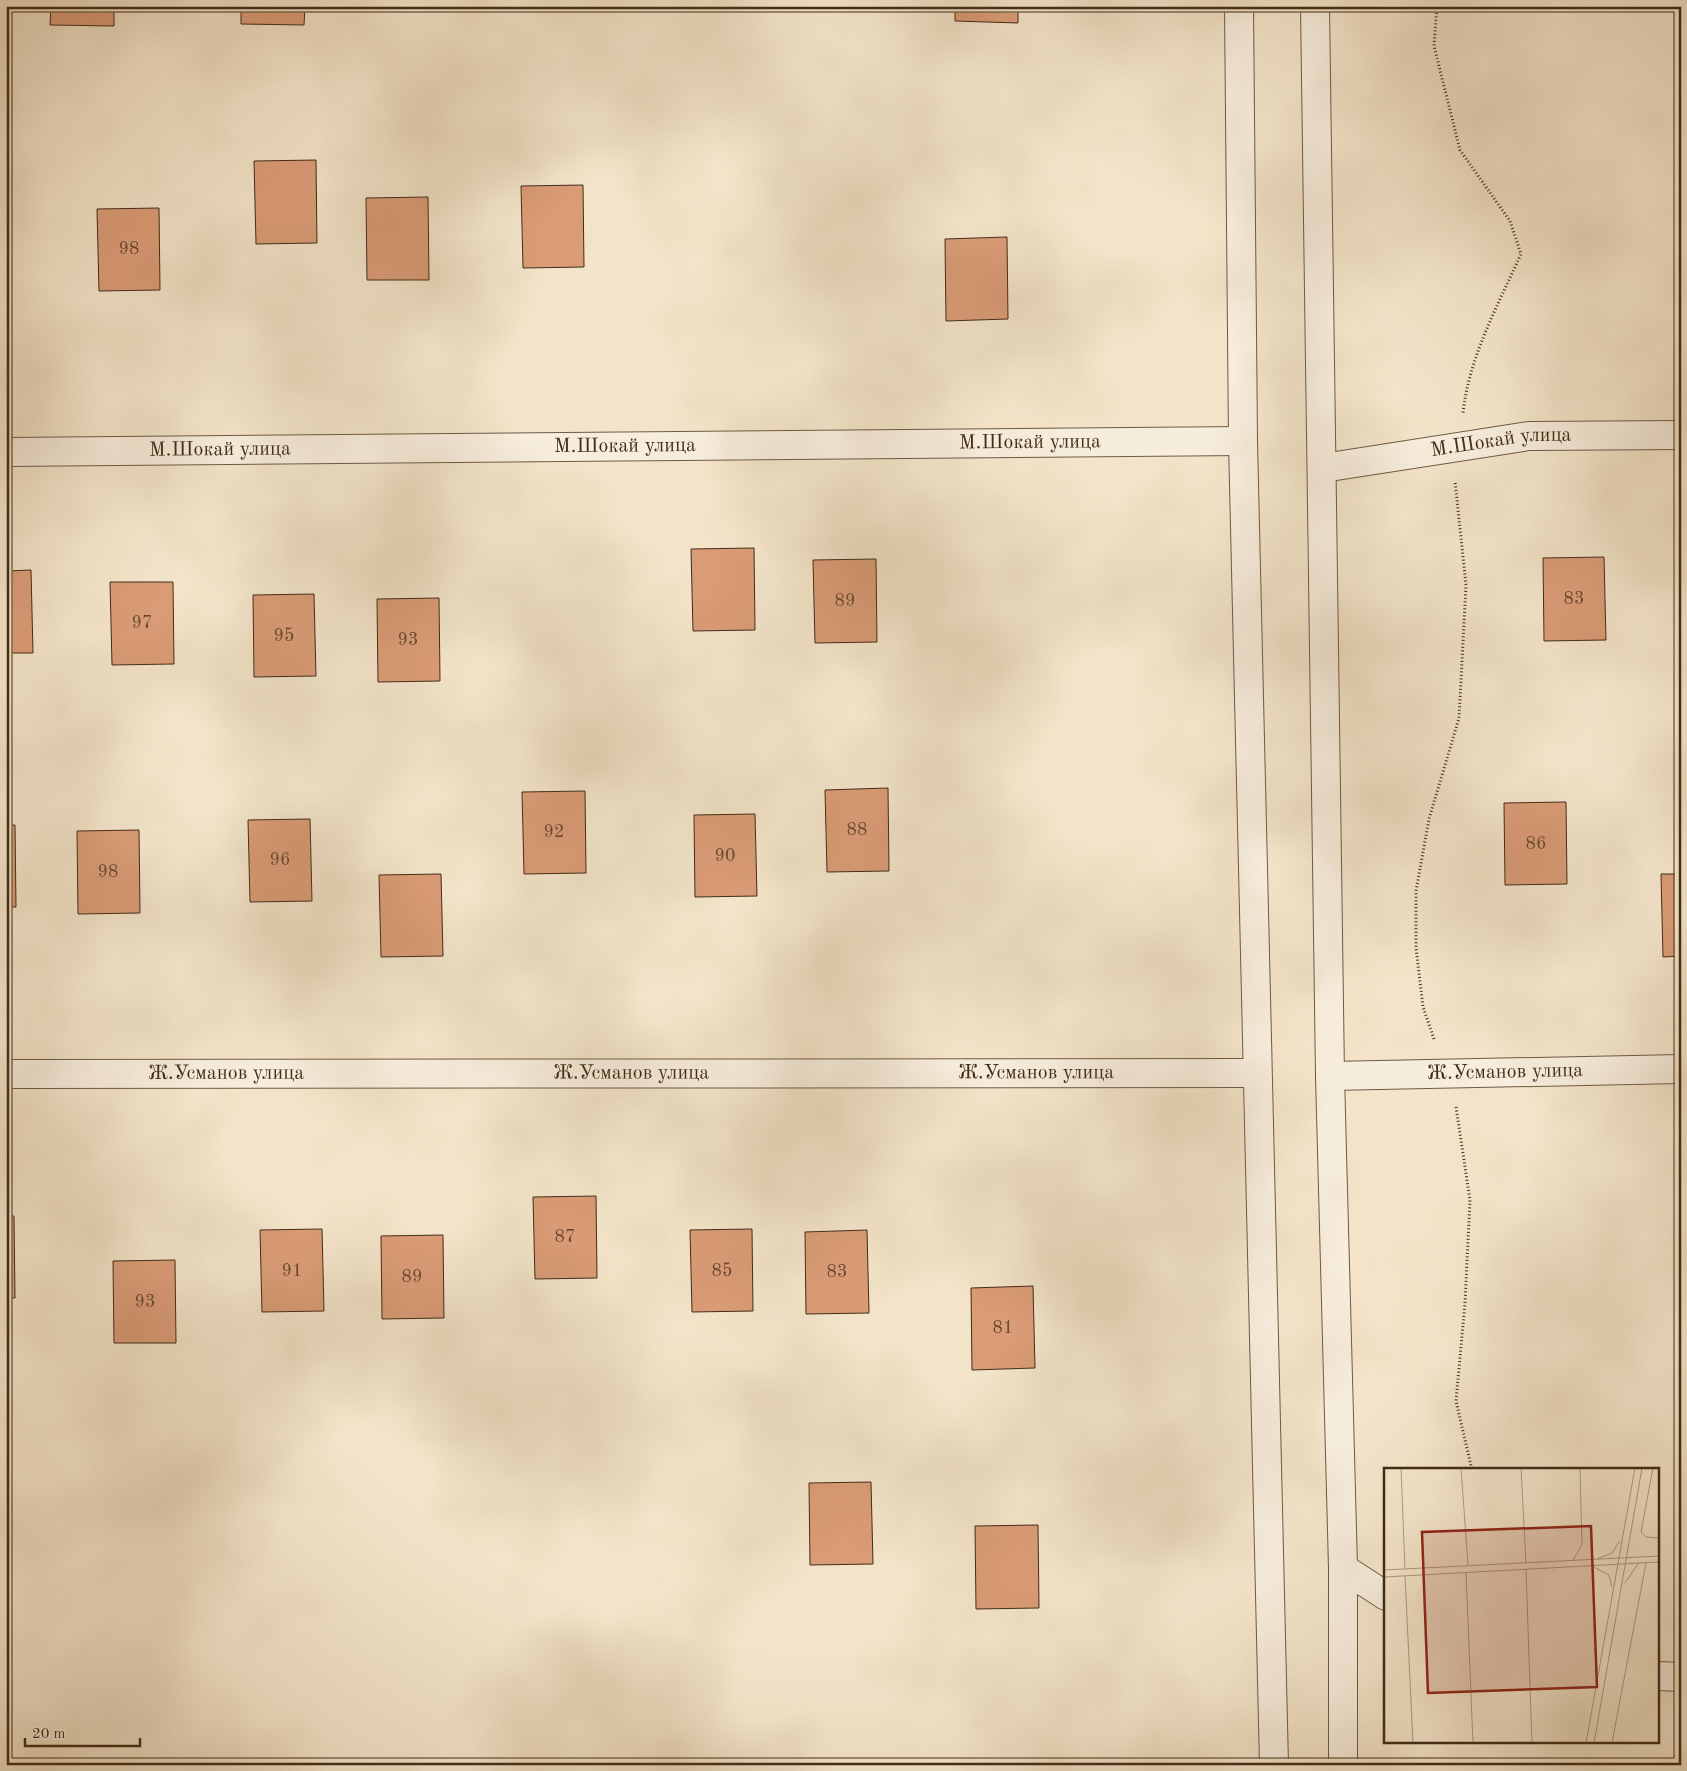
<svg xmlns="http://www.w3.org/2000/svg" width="1687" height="1771" font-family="'Old Standard TT',serif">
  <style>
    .building { fill: #da9c77; stroke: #412c17 }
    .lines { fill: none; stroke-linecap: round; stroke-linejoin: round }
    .minor-casing { stroke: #6e5a44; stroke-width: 30 }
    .path { stroke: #412c17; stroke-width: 3; stroke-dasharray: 1 2.5; stroke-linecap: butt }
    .minor { stroke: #f7eddc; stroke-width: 28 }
    .labels { text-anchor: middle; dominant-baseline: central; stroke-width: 5; stroke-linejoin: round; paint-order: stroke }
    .number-label { font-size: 18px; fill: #67482f }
    .street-label { font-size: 20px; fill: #412c17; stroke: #f7eddc }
    .inset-road { fill: none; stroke: #ac9a82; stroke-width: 1 }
    .view { fill: #8f2418; fill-opacity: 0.15; stroke: #8f2418; stroke-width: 2.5 }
    .inset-edge { fill: none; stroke: #412c17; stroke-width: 2.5 }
  </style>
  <rect width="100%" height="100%" fill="#f3e4c9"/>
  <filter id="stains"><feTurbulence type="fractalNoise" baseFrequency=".004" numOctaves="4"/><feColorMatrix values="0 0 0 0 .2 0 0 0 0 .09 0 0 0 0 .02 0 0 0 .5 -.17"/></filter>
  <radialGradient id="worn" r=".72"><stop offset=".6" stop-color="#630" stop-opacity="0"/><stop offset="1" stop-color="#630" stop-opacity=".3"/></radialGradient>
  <!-- building -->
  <path class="building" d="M 51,6 L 114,6 L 114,26 L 50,25 Z
    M 241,6 L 305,6 L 304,25 L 241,24 Z
    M 955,6 L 1018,6 L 1018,23 L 955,21 Z
    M 316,160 L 317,243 L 256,244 L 254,161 Z
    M 583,185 L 584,267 L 523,268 L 521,186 Z
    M 428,197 L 429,280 L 367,280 L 366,198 Z
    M 159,208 L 160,290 L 99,291 L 97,209 Z
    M 1007,237 L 1008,319 L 946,321 L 945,239 Z
    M 754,548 L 755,630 L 693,631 L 691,549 Z
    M 1604,557 L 1606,640 L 1544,641 L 1543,558 Z
    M 876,559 L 877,642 L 815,643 L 813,560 Z
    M 31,570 L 33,653 L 6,653 L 6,571 Z
    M 110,582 L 173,582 L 174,664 L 112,665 Z
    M 314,594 L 316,676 L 254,677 L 253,595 Z
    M 439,598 L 440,681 L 378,682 L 377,599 Z
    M 888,788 L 889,871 L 827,872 L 825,790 Z
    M 585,791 L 586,873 L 524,874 L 522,792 Z
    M 1566,802 L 1567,884 L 1505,885 L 1504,803 Z
    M 755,814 L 757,896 L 695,897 L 694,815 Z
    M 310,819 L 312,901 L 250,902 L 248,820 Z
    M 6,825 L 15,825 L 16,907 L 6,907 Z
    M 139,830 L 140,913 L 78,914 L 77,831 Z
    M 441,874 L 443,956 L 381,957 L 379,875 Z
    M 1661,874 L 1681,874 L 1681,956 L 1663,957 Z
    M 596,1196 L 597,1278 L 535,1279 L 533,1197 Z
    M 6,1216 L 14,1216 L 15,1298 L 6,1298 Z
    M 322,1229 L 324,1311 L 262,1312 L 260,1230 Z
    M 752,1229 L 753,1311 L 692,1312 L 690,1230 Z
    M 867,1230 L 869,1313 L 806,1314 L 805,1232 Z
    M 443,1235 L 444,1318 L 382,1319 L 381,1236 Z
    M 175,1260 L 176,1343 L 114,1343 L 113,1261 Z
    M 1033,1286 L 1035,1368 L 972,1370 L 971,1288 Z
    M 871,1482 L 873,1564 L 810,1565 L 809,1483 Z
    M 1038,1525 L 1039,1608 L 976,1609 L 975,1526 Z"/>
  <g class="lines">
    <!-- minor casing -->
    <g class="minor-casing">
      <g id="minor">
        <path d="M 1239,6 L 1243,441 L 1274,1765"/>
        <path d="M 1315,6 L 1330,1076 L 1343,1568 L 1343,1765"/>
        <path id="s1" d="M 6,452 L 1243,441"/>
        <path id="s2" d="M 1323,468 L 1529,436 L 1681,435"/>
        <path id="s3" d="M 6,1074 L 1256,1073"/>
        <path id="s4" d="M 1330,1076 L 1681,1069"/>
        <path d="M 1343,1568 L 1386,1596"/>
        <path d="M 1658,1676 L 1681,1677"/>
      </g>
    </g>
    <!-- path -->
    <path class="path" d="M 1437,6 L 1434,46 L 1460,150 L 1510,221 L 1521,254 C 1498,305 1469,357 1463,413
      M 1434,1039 L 1423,1007 L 1416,948 L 1416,891 L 1429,819 L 1459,718 L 1466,585 L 1455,481
      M 1456,1107 L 1470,1200 L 1465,1303 L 1456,1401 L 1472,1470"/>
    <!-- minor -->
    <use href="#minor" class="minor"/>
  </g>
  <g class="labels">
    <!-- number labels -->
    <g class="number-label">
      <text x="129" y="249">98</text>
      <text x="1574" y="599">83</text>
      <text x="845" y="601">89</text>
      <text x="142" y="623">97</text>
      <text x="284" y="636">95</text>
      <text x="408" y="640">93</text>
      <text x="857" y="830">88</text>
      <text x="554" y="832">92</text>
      <text x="1536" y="844">86</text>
      <text x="725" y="856">90</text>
      <text x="280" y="860">96</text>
      <text x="108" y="872">98</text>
      <text x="565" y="1237">87</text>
      <text x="292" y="1271">91</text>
      <text x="722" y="1271">85</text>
      <text x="837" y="1272">83</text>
      <text x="412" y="1277">89</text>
      <text x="145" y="1302">93</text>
      <text x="1003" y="1328">81</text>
    </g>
    <!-- street labels -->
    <g class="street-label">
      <text stroke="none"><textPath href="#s1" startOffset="1024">М.Шокай улица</textPath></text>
      <text stroke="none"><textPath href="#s2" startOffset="180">М.Шокай улица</textPath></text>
      <text stroke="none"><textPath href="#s1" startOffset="619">М.Шокай улица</textPath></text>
      <text stroke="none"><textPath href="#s1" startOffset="214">М.Шокай улица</textPath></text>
      <text stroke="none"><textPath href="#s4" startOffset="175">Ж.Усманов улица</textPath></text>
      <text stroke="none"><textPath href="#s3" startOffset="625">Ж.Усманов улица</textPath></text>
      <text stroke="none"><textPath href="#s3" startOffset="1030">Ж.Усманов улица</textPath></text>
      <text stroke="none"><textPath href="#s3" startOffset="220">Ж.Усманов улица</textPath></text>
    </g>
  </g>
  <!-- overview -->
  <g transform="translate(1384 1468)">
    <rect width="275" height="275" fill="#f3e4c9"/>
    <path class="inset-road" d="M 17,0 L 21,101M 77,0 L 84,97M 137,0 L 142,95M 269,0 L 257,64 L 262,69 L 275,70M 213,91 L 228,85 L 236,73M 189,92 L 198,77 L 196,0M 208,98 L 225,107 L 228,119M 0,102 L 275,88M 142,102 L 148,275M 82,105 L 89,275M 21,108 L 29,275M 0,109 L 275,94M 241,115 L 254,96M 202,275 L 251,0M 210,275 L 258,0M 228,275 L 262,95"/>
    <path class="view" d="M 207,58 L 213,219 L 44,225 L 38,64 Z"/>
    <rect width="275" height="275" class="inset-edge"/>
  </g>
  <!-- margin -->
  <rect width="1687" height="1771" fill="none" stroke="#f3e4c9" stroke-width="25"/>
  <rect x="8" y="8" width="1672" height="1756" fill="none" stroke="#412c17" stroke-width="2.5"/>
  <rect x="12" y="12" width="1662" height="1746" fill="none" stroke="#412c17"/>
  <!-- scale -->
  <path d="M25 1738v8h115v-8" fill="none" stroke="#412c17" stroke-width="2.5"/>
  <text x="32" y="1738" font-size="15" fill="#412c17" stroke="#f7eddc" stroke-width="4" paint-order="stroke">20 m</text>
  <rect width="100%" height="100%" filter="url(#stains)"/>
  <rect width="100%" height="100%" fill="url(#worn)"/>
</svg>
